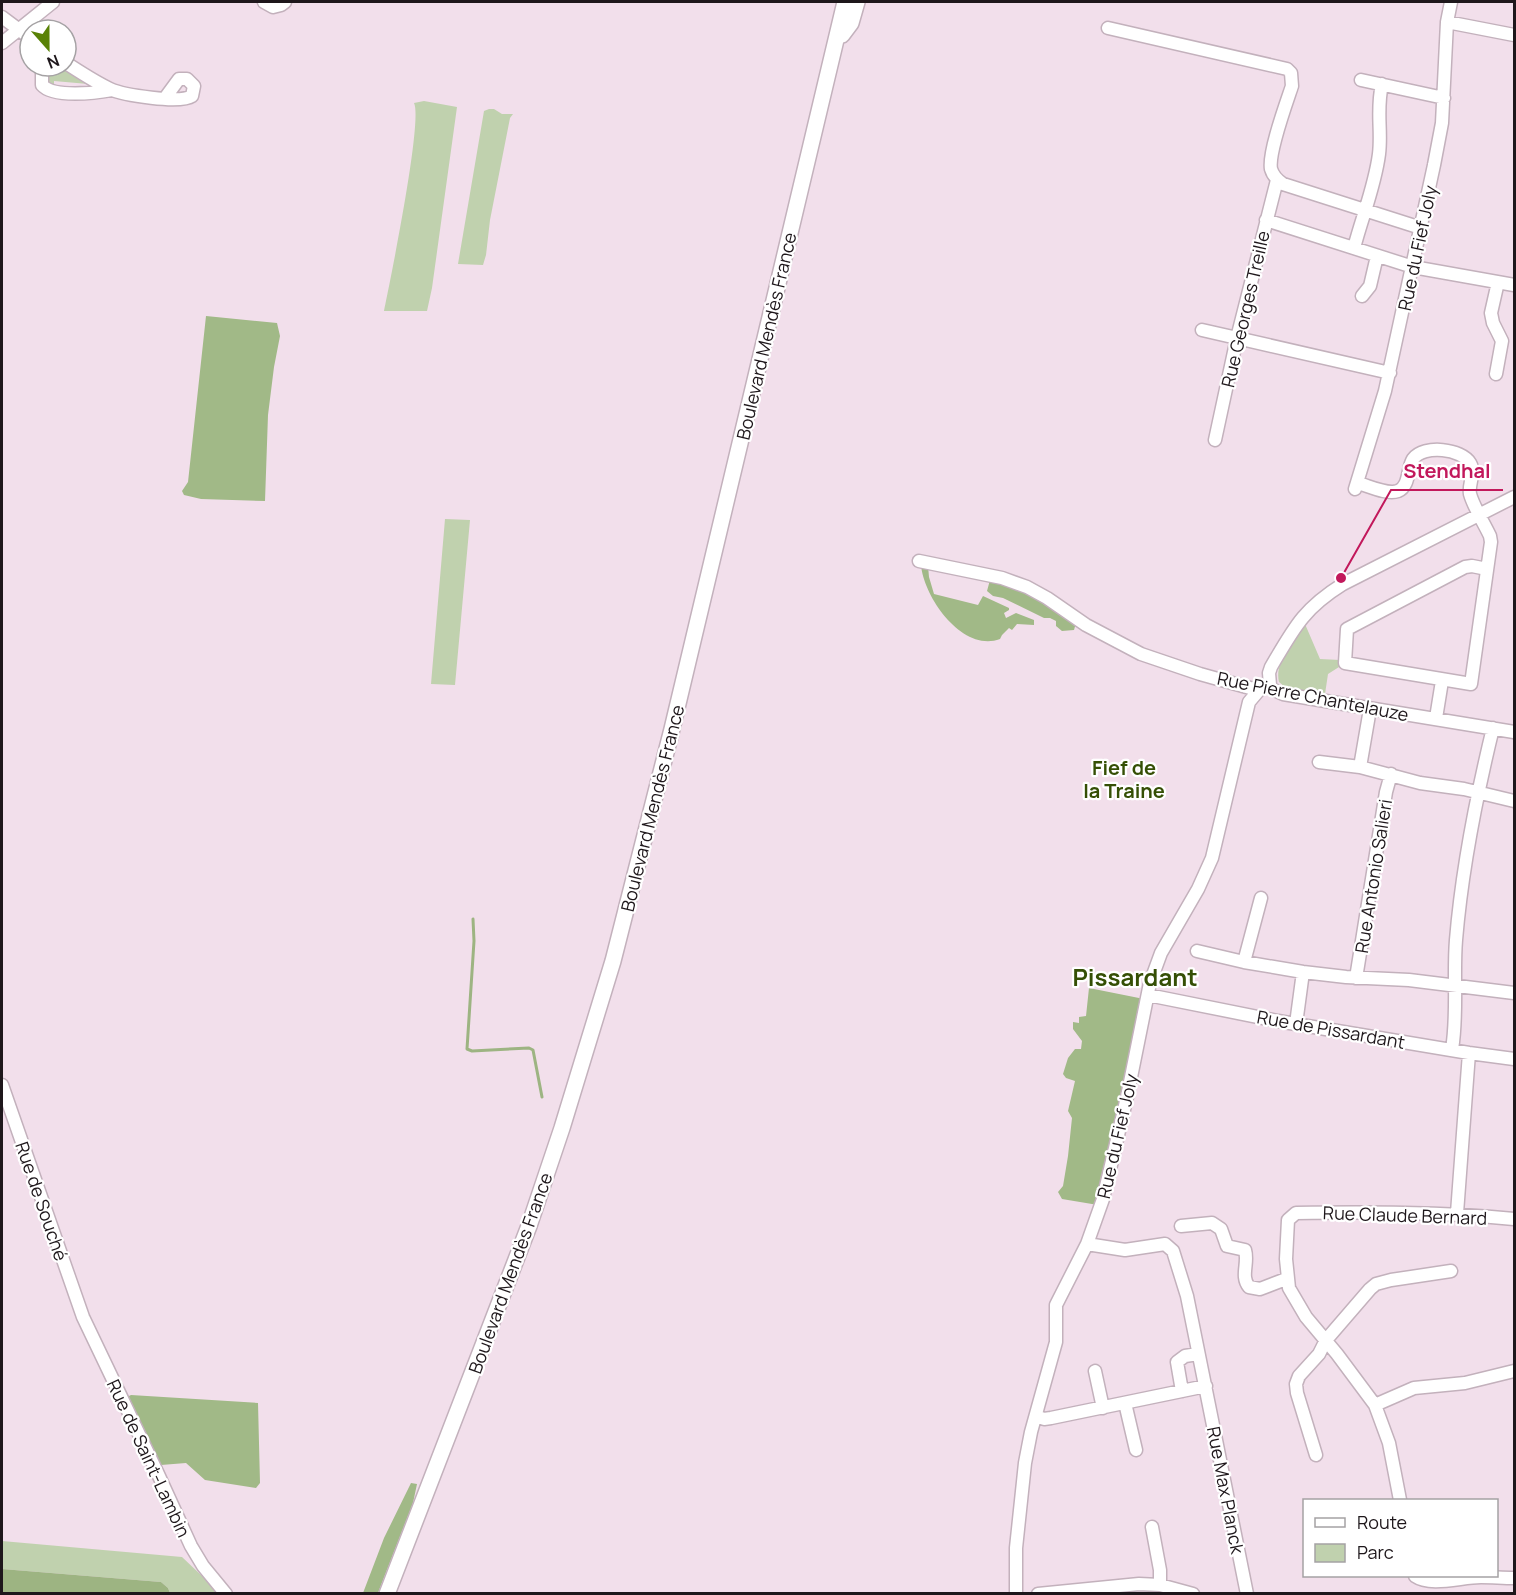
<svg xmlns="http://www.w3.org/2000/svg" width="1516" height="1595" font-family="Manrope,sans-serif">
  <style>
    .green { fill: #c0d1ae }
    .forest { fill: #a1b987 }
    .water { fill: #9db482 }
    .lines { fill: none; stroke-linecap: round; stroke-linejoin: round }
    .stream { stroke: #9db482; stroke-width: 3 }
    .minor-casing { stroke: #c3b1bc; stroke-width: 15 }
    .major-casing { stroke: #c3b1bc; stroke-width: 18 }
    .minor { stroke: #fff; stroke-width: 12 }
    .major { stroke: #fff; stroke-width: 15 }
    .labels { text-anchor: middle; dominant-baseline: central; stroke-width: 4.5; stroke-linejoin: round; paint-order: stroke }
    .street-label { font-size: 18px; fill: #1e171b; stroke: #fff }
    .neighbourhood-label { font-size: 20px; font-weight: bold; fill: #354f05; stroke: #fff }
    .district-label { font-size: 24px; font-weight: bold; fill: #354f05; stroke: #fff }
    .leader { fill: none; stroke: #c2185b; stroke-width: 2 }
    .callout-dot { fill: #c2185b; stroke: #fff; stroke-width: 2 }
    .callout-label { font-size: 20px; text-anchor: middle; font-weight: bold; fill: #c2185b; stroke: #fff; stroke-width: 4.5; stroke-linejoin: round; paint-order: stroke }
  </style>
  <rect width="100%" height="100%" fill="#f2dfeb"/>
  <!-- green -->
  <path class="green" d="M 49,66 L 66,66 L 94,85 L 88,92 L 88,84 L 54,81 L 54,89 L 48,84 Z
    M 424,101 L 457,107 L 432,288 L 427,311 L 384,311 C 390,282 423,120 414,103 Z
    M 489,109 L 494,109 L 502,114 L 513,114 L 510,118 L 490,220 L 486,255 L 483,265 L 458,264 L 484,111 Z
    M 445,519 L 470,520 L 455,685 L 431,684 Z
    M 1305,624 L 1320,659 L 1340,660 L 1339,667 L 1328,674 L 1325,694 L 1285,687 L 1279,682 C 1274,662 1294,640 1305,624 Z
    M 2,1541 L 182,1557 L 220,1593 L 170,1593 L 168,1588 L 161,1582 L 2,1569 Z"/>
  <!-- forest -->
  <path class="forest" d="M 206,316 L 277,323 L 280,336 L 274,367 L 268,415 L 265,501 L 201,499 L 184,495 L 182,491 L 188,482 Z
    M 921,565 L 928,566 L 929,577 L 934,594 L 978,605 L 983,596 L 1009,608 L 1009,610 L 1004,613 L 1006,618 L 1016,613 L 1034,620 L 1034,625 L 1017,624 L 1012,630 L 1009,628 L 1002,635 L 1000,639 C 963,653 924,598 921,565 Z
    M 990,580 L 1030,591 L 1076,623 L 1074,630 L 1062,631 L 1056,626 L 1056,621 L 1050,618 L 1044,618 L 1003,598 L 993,596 L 987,591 Z
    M 1089,988 L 1144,999 L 1098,1205 L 1062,1199 L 1058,1192 L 1063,1186 L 1068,1156 L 1072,1118 L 1068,1111 L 1075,1081 L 1066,1078 L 1063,1074 L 1068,1058 L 1075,1049 L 1081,1049 L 1082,1041 L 1073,1029 L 1073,1022 L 1079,1023 L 1079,1017 L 1086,1016 Z
    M 131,1395 L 258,1403 L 260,1483 L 256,1488 L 205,1480 L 186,1463 L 161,1465 L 127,1397 Z
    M 411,1483 L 417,1484 L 413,1503 L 378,1593 L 363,1593 L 384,1538 Z"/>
  <!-- water -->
  <path class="water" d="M 2,1569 L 161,1582 L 168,1588 L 170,1593 L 2,1593 Z"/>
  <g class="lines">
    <!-- stream -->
    <path class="stream" d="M 473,919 L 474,941 L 467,1049 L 472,1051 L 529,1048 L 533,1050 L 542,1097"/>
    <!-- minor casing -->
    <g class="minor-casing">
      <path id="minor" d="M 264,2 L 273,7 L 281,5 L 285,2
        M 2,17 L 30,38
        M 1447,22 L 1514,35
        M 1108,28 L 1287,69 L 1291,73 L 1292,86 C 1286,104 1268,153 1271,169 C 1273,176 1277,180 1283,184 L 1421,228
        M 2,43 L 53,2
        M 66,63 C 80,72 95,82 110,89 C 123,95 180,104 192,96 L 194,86 L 187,79 L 179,79 L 165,98
        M 42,66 L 42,85 C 53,98 96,93 112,90
        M 1361,80 L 1444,98
        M 1266,220 L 1413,267 L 1514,285
        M 1354,248 C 1362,217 1375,186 1379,154 C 1382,130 1376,111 1382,84
        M 1362,296 L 1370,286 L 1377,256
        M 1202,330 L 1390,373
        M 1496,374 L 1502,341 L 1493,323 L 1491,313 L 1498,282
        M 1215,440 L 1237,338 L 1277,180
        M 1358,483 C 1369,486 1387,495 1398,491 C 1410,486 1407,468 1413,459 C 1424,444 1462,449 1470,463 C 1476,473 1468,484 1470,494 C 1474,508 1484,523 1490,536 L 1491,542 L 1471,684 L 1345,663 L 1347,629 L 1465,567 L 1472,566 L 1487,569
        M 1355,489 L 1385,391 L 1434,165 L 1442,123 L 1447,22 L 1451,2
        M 919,561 L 1002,578 L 1027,587 L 1047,598 L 1086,625 L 1141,654 L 1200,674 L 1250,688 L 1260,689 L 1270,685
        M 1270,685 L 1269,673 L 1271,667 C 1294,628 1303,609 1343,584 L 1514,497
        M 1270,685 L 1272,689 L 1283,694 L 1514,732
        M 1436,718 L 1442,681
        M 1319,762 L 1360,767 L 1370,709
        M 1360,767 L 1420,783 L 1464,789 L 1514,801
        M 1197,951 L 1244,962 L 1303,972 L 1346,977 L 1409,980 L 1514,993
        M 1244,962 L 1261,898
        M 1356,978 L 1386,792 L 1391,774
        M 1148,995 L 1278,1021 L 1469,1053 L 1514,1059
        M 1296,1024 L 1303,972
        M 1452,1049 C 1458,1014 1453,976 1456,940 C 1462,868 1476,798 1493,728
        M 2,1085 L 83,1317 L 158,1474 L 191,1546 L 203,1566 L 226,1594
        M 1457,1213 L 1469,1053
        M 1181,1226 L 1212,1223 L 1221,1229 L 1227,1246 L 1245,1250 C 1249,1263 1240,1276 1249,1287 L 1260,1289 L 1286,1279
        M 1087,1244 L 1125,1250 L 1165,1244 L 1173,1251 L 1187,1296 L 1247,1594
        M 1095,1371 L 1103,1408
        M 1182,1391 L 1177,1362 L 1185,1356 L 1198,1354
        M 1125,1403 L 1136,1450
        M 1375,1405 L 1414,1388 L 1465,1383 L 1514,1371
        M 1036,1416 L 1044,1419 L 1051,1418 L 1206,1386
        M 1316,1455 L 1297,1393 L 1296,1384 L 1299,1376 L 1319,1354 L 1326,1340 L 1370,1289 L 1376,1284 L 1391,1280 L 1451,1271
        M 1400,1500 L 1389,1443 L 1375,1405 L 1337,1354 L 1306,1317 L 1289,1288 L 1286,1259 L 1288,1220 L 1296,1213 C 1369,1212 1441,1212 1514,1219
        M 1152,1527 L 1160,1570 L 1160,1585
        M 1415,1576 C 1431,1587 1461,1577 1481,1577 C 1492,1577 1503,1578 1514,1578
        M 1016,1594 L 1016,1548 L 1025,1463 L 1031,1432 L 1056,1342 L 1056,1305 L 1087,1244 L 1103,1199 L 1127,1097 L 1150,983 L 1161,953 L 1198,889 L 1212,858 L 1249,702 L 1260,689
        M 1038,1594 L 1139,1584 L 1160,1585 L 1193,1594"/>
    </g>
    <!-- major casing -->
    <g class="major-casing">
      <path id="major" d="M 842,35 L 851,23 L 857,2
        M 387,1594 L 529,1226 L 562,1128 L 613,961 L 672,729 L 845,2"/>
    </g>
    <!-- minor -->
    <use href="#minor" class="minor"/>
    <!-- major -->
    <use href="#major" class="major"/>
  </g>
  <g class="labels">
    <!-- street labels -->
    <g class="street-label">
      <text transform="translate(1417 248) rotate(-78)">Rue du Fief Joly</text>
      <text transform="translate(1245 309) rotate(-77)">Rue Georges Treille</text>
      <text transform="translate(766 336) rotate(-77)">Boulevard Mendès France</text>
      <text transform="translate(1313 696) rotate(11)">Rue Pierre Chantelauze</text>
      <text transform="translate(652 808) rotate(-76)">Boulevard Mendès France</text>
      <text transform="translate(1373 876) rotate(-81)">Rue Antonio Salieri</text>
      <text transform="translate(1331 1029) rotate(10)">Rue de Pissardant</text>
      <text transform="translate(1117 1136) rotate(-77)">Rue du Fief Joly</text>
      <text transform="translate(42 1201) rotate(71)">Rue de Souché</text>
      <text transform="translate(1405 1215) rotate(2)">Rue Claude Bernard</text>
      <text transform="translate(510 1273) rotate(-70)">Boulevard Mendès France</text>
      <text transform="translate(149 1458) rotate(65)">Rue de Saint-Lambin</text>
      <text transform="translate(1226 1490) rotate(79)">Rue Max Planck</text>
    </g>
    <!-- neighbourhood labels -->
    <g class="neighbourhood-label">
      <text x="1124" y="767">Fief de<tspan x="1124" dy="23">la Traine</tspan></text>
    </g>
    <!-- district labels -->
    <g class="district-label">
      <text x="1135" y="976">Pissardant</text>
    </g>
  </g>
  <!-- callouts -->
  <path class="leader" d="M1341 578L1391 490H1503"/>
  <circle class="callout-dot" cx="1341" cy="578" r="6"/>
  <g class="callout-label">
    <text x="1447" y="478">Stendhal</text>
  </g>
  <!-- border -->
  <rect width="1516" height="1595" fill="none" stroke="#1e171b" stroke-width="6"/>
  <!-- legend -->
  <rect x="1303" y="1499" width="195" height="78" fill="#ffffff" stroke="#a5a2a4" stroke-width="1.5"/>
  <rect x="1315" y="1518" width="30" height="9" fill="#ffffff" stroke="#a5a2a4" stroke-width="1.5"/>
  <text x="1357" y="1529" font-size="18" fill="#1e171b">Route</text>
  <rect x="1315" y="1544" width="30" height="18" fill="#c0d1ae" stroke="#a5a2a4" stroke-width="1.5"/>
  <text x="1357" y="1559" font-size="18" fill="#1e171b">Parc</text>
  <!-- north arrow -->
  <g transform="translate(48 48) rotate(159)"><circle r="28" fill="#ffffff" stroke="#a5a2a4" stroke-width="1.5"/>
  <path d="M0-4.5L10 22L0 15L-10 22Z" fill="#598206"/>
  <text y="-9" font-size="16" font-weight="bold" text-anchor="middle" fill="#1e171b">N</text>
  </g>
</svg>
